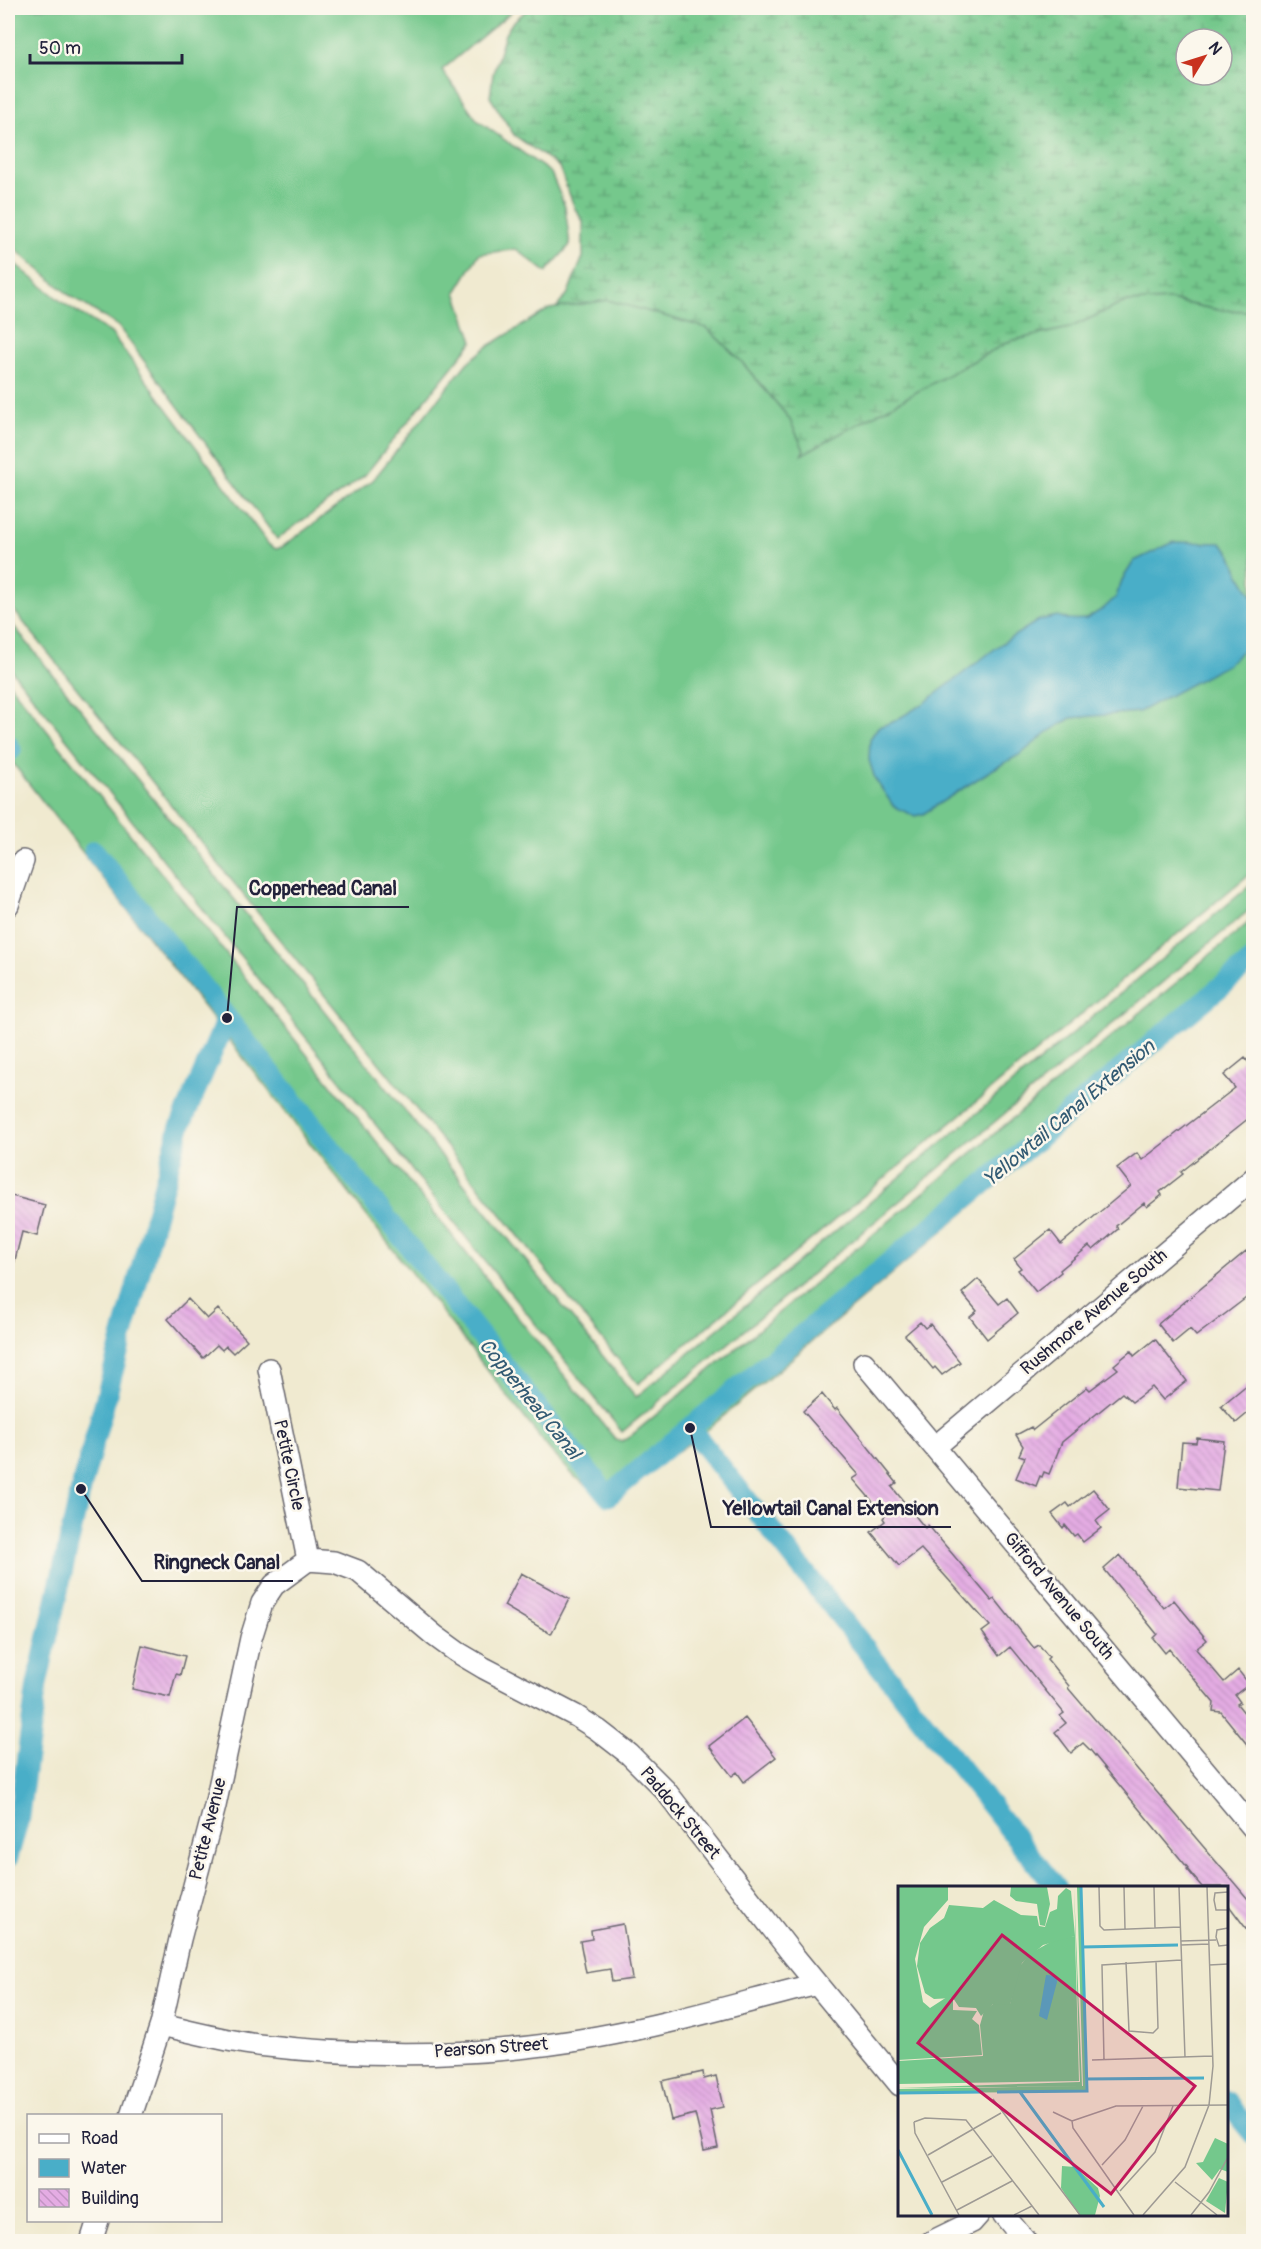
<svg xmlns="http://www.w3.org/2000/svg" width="1261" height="2249" font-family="Pangolin,sans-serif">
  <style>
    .grass { fill: #74c88c; stroke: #4b7564; stroke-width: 1.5 }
    .wetland { fill: url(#wetland-marsh); stroke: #4b7564; stroke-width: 1.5; fill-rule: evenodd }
    .water { fill: #49aec8; stroke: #366882; stroke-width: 1.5 }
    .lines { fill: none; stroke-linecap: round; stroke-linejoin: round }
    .canal { stroke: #49aec8; stroke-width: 21 }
    .building { fill: url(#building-back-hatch) }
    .minor-casing { stroke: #6a686f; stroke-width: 24 }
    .minor { stroke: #fff; stroke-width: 21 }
    .labels { text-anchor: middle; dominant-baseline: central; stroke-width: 5; stroke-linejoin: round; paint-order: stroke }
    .street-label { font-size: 18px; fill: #22223b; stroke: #fbf7ec }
    .water-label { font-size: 20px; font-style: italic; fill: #325a73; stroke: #fbf7ec }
    .inset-river { fill: none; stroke: #49aec8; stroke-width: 3 }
    .inset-road { fill: none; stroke: #9e9a94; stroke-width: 1.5 }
    .view { fill: #c2185b; fill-opacity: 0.15; stroke: #c2185b; stroke-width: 3 }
    .inset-edge { fill: none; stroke: #22223b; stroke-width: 3 }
    .leader { fill: none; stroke: #22223b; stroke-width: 2 }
    .callout-dot { fill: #22223b; stroke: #fbf7ec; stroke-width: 2 }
    .callout-label { font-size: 20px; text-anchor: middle; font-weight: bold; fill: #22223b; stroke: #fbf7ec; stroke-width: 5; stroke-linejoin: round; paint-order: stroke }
  </style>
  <defs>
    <pattern id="wetland-marsh" width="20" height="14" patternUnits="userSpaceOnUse" patternTransform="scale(1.5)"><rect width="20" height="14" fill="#74c88c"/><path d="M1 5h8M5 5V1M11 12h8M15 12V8" fill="none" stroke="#5fa274"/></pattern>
    <pattern id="building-back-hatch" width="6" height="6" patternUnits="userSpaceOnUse" patternTransform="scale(1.5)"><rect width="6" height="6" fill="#e4ace3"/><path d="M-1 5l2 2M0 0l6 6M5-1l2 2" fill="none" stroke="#c394c4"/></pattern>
  </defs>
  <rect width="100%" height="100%" fill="#fbf7ec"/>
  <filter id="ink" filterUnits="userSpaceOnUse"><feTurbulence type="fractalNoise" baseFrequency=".0167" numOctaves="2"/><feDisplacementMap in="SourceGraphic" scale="12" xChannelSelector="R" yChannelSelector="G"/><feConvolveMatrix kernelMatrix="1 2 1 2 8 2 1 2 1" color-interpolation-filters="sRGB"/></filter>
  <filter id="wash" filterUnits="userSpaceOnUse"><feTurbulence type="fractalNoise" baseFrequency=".008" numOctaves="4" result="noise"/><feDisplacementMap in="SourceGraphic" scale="24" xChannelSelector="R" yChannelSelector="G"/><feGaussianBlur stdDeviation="1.35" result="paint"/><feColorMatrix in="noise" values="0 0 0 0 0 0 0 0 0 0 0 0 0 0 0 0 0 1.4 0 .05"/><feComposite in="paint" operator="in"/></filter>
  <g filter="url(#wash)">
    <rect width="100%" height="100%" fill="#f0ead0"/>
    <!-- grass -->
    <path class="grass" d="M 8,8 L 516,8 L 442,70 L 477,120 L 551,173 L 565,207 L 570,245 L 546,272 L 516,249 L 479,254 L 456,292 L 473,341 L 365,475 L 277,539 L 118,326 L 69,295 L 8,243 Z
      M 8,258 L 63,303 L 111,333 L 269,545 L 276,549 L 282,547 L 373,480 L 467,363 L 487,347 L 549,309 L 608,300 L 707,328 L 741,361 L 789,418 L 804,450 L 802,454 L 1010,341 L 1069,328 L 1125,302 L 1170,300 L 1218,310 L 1253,311 L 1253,871 L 638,1384 L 8,603 Z
      M 8,619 L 636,1397 L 1253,883 L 1253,907 L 622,1432 L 8,666 Z
      M 8,682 L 616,1440 L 622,1441 L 628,1438 L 1253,919 L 1253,969 L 700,1436 L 624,1488 L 613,1490 L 598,1490 L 587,1485 L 575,1477 L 549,1449 L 8,757 Z"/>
    <!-- wetland -->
    <path class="wetland" d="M 529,8 L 1253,8 L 1253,311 L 1219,310 L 1170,300 L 1125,302 L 1069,328 L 1010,341 L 801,455 L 804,450 L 789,418 L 741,361 L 707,328 L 608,300 L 556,308 L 567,295 L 583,257 L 583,221 L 575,209 L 559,167 L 514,135 L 490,97 L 493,74 L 505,34 L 512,23 ZM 1186,39 L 1222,39 L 1222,75 L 1186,75 Z"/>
    <!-- water -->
    <path class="water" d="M 1174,542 L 1221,543 L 1231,554 L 1240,575 L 1253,597 L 1253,641 L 1227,665 L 1139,712 L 1071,718 L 1048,732 L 1021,754 L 990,771 L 923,814 L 915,816 L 894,807 L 875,779 L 869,760 L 870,739 L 878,727 L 893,722 L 923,704 L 1001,644 L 1039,620 L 1058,616 L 1069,620 L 1086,619 L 1103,609 L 1116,597 L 1122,580 L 1134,561 Z"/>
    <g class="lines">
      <!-- canal -->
      <path class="canal" d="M 8,745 L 11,750
        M 94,851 L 608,1496 L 1254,959
        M 690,1428 L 1056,1888
        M 8,1857 L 18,1822 L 37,1684 L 81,1489 L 179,1129 L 227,1018
        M 1226,2101 L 1254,2135"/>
    </g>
    <g id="blocks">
      <!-- building -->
      <path class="building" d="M 1245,1058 L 1254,1069 L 1254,1114 L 1181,1172 L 1183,1174 L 1160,1192 L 1162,1195 L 1147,1207 L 1144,1203 L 1116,1226 L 1118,1229 L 1093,1250 L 1089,1246 L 1060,1270 L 1061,1272 L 1036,1292 L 1018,1270 L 1021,1268 L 1014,1259 L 1050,1230 L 1061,1244 L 1131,1186 L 1117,1168 L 1137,1153 L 1142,1160 L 1235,1088 L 1224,1075 Z
        M 8,1195 L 45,1205 L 37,1236 L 22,1232 L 13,1268 L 8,1267 Z
        M 1246,1251 L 1254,1261 L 1254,1292 L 1196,1336 L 1190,1329 L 1173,1343 L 1158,1324 Z
        M 978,1279 L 999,1304 L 1007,1298 L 1018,1313 L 987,1339 L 970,1317 L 977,1311 L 962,1293 Z
        M 188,1299 L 207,1319 L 218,1309 L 247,1340 L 233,1353 L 226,1346 L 222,1350 L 217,1345 L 203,1358 L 168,1319 Z
        M 920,1322 L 925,1328 L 930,1324 L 960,1362 L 942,1375 L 935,1367 L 933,1369 L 905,1335 Z
        M 1155,1339 L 1187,1381 L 1163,1400 L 1152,1387 L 1132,1402 L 1122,1393 L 1062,1442 L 1049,1474 L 1044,1472 L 1042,1477 L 1040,1476 L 1036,1486 L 1016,1478 L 1025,1457 L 1019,1455 L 1023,1446 L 1016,1435 L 1031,1427 L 1033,1430 L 1087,1387 L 1090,1390 L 1118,1369 L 1114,1365 L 1131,1351 L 1134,1356 Z
        M 1254,1379 L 1254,1408 L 1236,1423 L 1221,1406 Z
        M 822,1394 L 835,1410 L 837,1408 L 897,1483 L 892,1487 L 925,1528 L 928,1525 L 992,1601 L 995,1599 L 1034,1648 L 1039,1645 L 1049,1657 L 1047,1659 L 1069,1686 L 1068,1688 L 1254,1906 L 1254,1939 L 1227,1903 L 1227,1887 L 1202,1887 L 1187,1869 L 1188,1868 L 1091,1751 L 1083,1743 L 1071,1753 L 1055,1732 L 1066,1723 L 1060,1716 L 1064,1713 L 1010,1647 L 999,1656 L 982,1632 L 990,1626 L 921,1549 L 899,1566 L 871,1532 L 885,1521 L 883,1518 L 885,1516 L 853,1479 L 859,1475 L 803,1411 Z
        M 1197,1438 L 1224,1441 L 1218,1491 L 1178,1487 L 1182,1442 L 1196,1443 Z
        M 1093,1489 L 1110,1510 L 1096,1521 L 1101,1528 L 1083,1542 L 1077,1534 L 1074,1536 L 1065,1525 L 1063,1528 L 1052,1514 L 1067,1503 L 1070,1507 Z
        M 1120,1555 L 1164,1608 L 1174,1600 L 1207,1640 L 1196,1649 L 1224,1682 L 1238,1670 L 1249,1684 L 1235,1695 L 1240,1702 L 1237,1704 L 1254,1725 L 1254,1753 L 1221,1712 L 1213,1711 L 1214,1703 L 1169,1649 L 1165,1653 L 1153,1638 L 1157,1634 L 1104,1569 Z
        M 521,1573 L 569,1599 L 551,1634 L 504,1606 Z
        M 142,1645 L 185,1656 L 180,1675 L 176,1674 L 170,1697 L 132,1689 Z
        M 745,1718 L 776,1757 L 744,1782 L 737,1772 L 732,1776 L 709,1746 Z
        M 623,1924 L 632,1979 L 612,1982 L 610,1969 L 586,1973 L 580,1941 L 592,1939 L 591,1930 Z
        M 703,2072 L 704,2079 L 716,2076 L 723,2107 L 710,2110 L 718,2148 L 704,2151 L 695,2114 L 671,2120 L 662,2081 Z"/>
    </g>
  </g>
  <g filter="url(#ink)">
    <use href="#blocks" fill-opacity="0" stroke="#6a686f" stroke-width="1.5"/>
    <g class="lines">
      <!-- minor casing -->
      <g class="minor-casing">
        <path id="minor" d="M 8,905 L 23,861
          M 864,1363 L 1254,1829
          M 269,1369 L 308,1560
          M 935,1447 L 1254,1178
          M 308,1560 L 334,1562 L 358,1571 L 435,1636 L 457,1652 L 484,1668 L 576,1716 L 598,1730 L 629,1754 L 665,1790 L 793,1955 L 900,2085
          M 161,2025 C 193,2032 226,2041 258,2045 C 370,2058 486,2057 597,2037 C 671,2024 744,2002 817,1984
          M 131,2116 L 161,2025 L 180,1939 L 215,1806 L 251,1638 L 262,1603 L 274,1585 L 308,1560
          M 1003,2214 L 1026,2242
          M 91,2242 L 98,2220
          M 931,2242 L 972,2222 L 979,2214"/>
      </g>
      <!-- minor -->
      <use href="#minor" class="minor"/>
    </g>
  </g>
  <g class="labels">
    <!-- street labels -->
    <g class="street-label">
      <text transform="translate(1094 1312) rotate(-40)">Rushmore Avenue South</text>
      <text transform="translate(289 1465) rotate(78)">Petite Circle</text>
      <text transform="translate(1059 1596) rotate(50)">Gifford Avenue South</text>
      <text transform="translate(680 1813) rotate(50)">Paddock Street</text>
      <text transform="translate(208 1829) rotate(-76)">Petite Avenue</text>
      <text transform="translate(491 2048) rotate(-4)">Pearson Street</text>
    </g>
    <!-- water labels -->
    <g class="water-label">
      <text transform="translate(1069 1113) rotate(-40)">Yellowtail Canal Extension</text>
      <text transform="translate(530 1399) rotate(51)">Copperhead Canal</text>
    </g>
  </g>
  <!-- overview -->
  <g transform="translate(898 1886)">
    <rect width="330" height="330" fill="#f0ead0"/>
    <path d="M 0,1 L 50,1 L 50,14 L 26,41 L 17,73 L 25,116 L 32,122 L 49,111 L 55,113 L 55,124 L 79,125 L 74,133 L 81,139 L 84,169 L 0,174 ZM 113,1 L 149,1 L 152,18 L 147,40 L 142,39 L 139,18 L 118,15 L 112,10 ZM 176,1 L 184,200 L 0,202 L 182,196 ZM 179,1 L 183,1 L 188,206 L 0,207 L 0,203 L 185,200 ZM 177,50 L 181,195 L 0,198 L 0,175 L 85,170 L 82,139 L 86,125 L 95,118 L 112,118 L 121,81 L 133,67 L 158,53 Z" fill="#74c88c"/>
    <path d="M 168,2 L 173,5 L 177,50 L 145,59 L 124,77 L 112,119 L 95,118 L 83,130 L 78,122 L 61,121 L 55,112 L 36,113 L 27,107 L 19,80 L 22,57 L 32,42 L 46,32 L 51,19 L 85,22 L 96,14 L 123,29 L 139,30 L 141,40 L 147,41 L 152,26 L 159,23 L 160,10 ZM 317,252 L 330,258 L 330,286 L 322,283 L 314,294 L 298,277 L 305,276 ZM 164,280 L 177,281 L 200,302 L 202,310 L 197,329 L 181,329 L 163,302 ZM 321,292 L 330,296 L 327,327 L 308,315 Z" fill="#74c88c"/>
    <path d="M 148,89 L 159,90 L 159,96 L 149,134 L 141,130 Z" fill="#49aec8"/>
    <path class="inset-river" d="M 184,61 L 280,59M 188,193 L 306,192M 99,206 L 189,205 L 183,1M 122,206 L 206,321M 0,207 L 85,206M 0,264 L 34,329"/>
    <path class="inset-road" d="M 201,1 L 202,40 L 206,44 L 282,41M 226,1 L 227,43M 256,1 L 257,42M 281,1 L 287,171M 330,6 L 317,7 L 316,14 L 318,24 L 330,24M 330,42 L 319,44 L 318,51 L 321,60 L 330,59M 283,55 L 318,54M 283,59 L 311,58M 228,76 L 231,145 L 255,147 L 260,142 L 258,75M 311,79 L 330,78M 194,174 L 314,170M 206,174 L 204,79 L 283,74M 95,213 L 182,329M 155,226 L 174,235M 174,235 L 218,220 L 330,219M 174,235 L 175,242 L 236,329M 16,236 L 27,232 L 68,234 L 141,329M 16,236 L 17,247 L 61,329M 30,269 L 103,227M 204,279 L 227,254 L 245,220M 44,296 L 94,270M 277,296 L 319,329M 222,305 L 257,266 L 275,220M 59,324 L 114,295M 116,329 L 134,320M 245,329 L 287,281 L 311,219 L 315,180 L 309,1M 293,329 L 311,306 L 330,271"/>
    <path class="view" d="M 104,49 L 297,200 L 213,308 L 20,157 Z"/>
    <rect width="330" height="330" class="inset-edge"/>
  </g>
  <!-- callouts -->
  <path class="leader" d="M227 1018L237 907H409M690 1428L711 1527H951M81 1489L142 1581H293"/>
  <g class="callout-dot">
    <circle cx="227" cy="1018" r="6"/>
    <circle cx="690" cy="1428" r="6"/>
    <circle cx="81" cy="1489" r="6"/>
  </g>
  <g class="callout-label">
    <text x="323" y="895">Copperhead Canal</text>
    <text x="831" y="1515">Yellowtail Canal Extension</text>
    <text x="217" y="1569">Ringneck Canal</text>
  </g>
  <!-- margin -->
  <rect width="1261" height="2249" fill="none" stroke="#fbf7ec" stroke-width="30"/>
  <!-- legend -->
  <rect x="27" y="2114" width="195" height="108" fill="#fbf7ec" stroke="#a4a2a5" stroke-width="1.5"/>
  <rect x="39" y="2134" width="30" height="9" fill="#ffffff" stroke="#a4a2a5" stroke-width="1.5"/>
  <text x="81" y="2144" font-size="18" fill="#22223b">Road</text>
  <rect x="39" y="2159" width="30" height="18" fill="#49aec8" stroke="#a4a2a5" stroke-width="1.5"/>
  <text x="81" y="2174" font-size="18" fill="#22223b">Water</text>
  <rect x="39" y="2189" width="30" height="18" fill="url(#building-back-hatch)" stroke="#a4a2a5" stroke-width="1.5"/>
  <text x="81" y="2204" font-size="18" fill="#22223b">Building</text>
  <!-- north arrow -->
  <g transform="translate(1204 57) rotate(52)"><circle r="28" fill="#fbf7ec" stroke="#a4a2a5" stroke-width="1.5"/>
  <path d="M0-4.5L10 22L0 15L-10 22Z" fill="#c8321e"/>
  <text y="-9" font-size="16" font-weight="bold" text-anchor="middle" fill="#22223b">N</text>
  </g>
  <!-- scale -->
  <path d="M30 54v9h152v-9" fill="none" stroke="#22223b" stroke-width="3"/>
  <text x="39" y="54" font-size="18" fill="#22223b" stroke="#fbf7ec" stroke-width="4.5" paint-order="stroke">50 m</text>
</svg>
